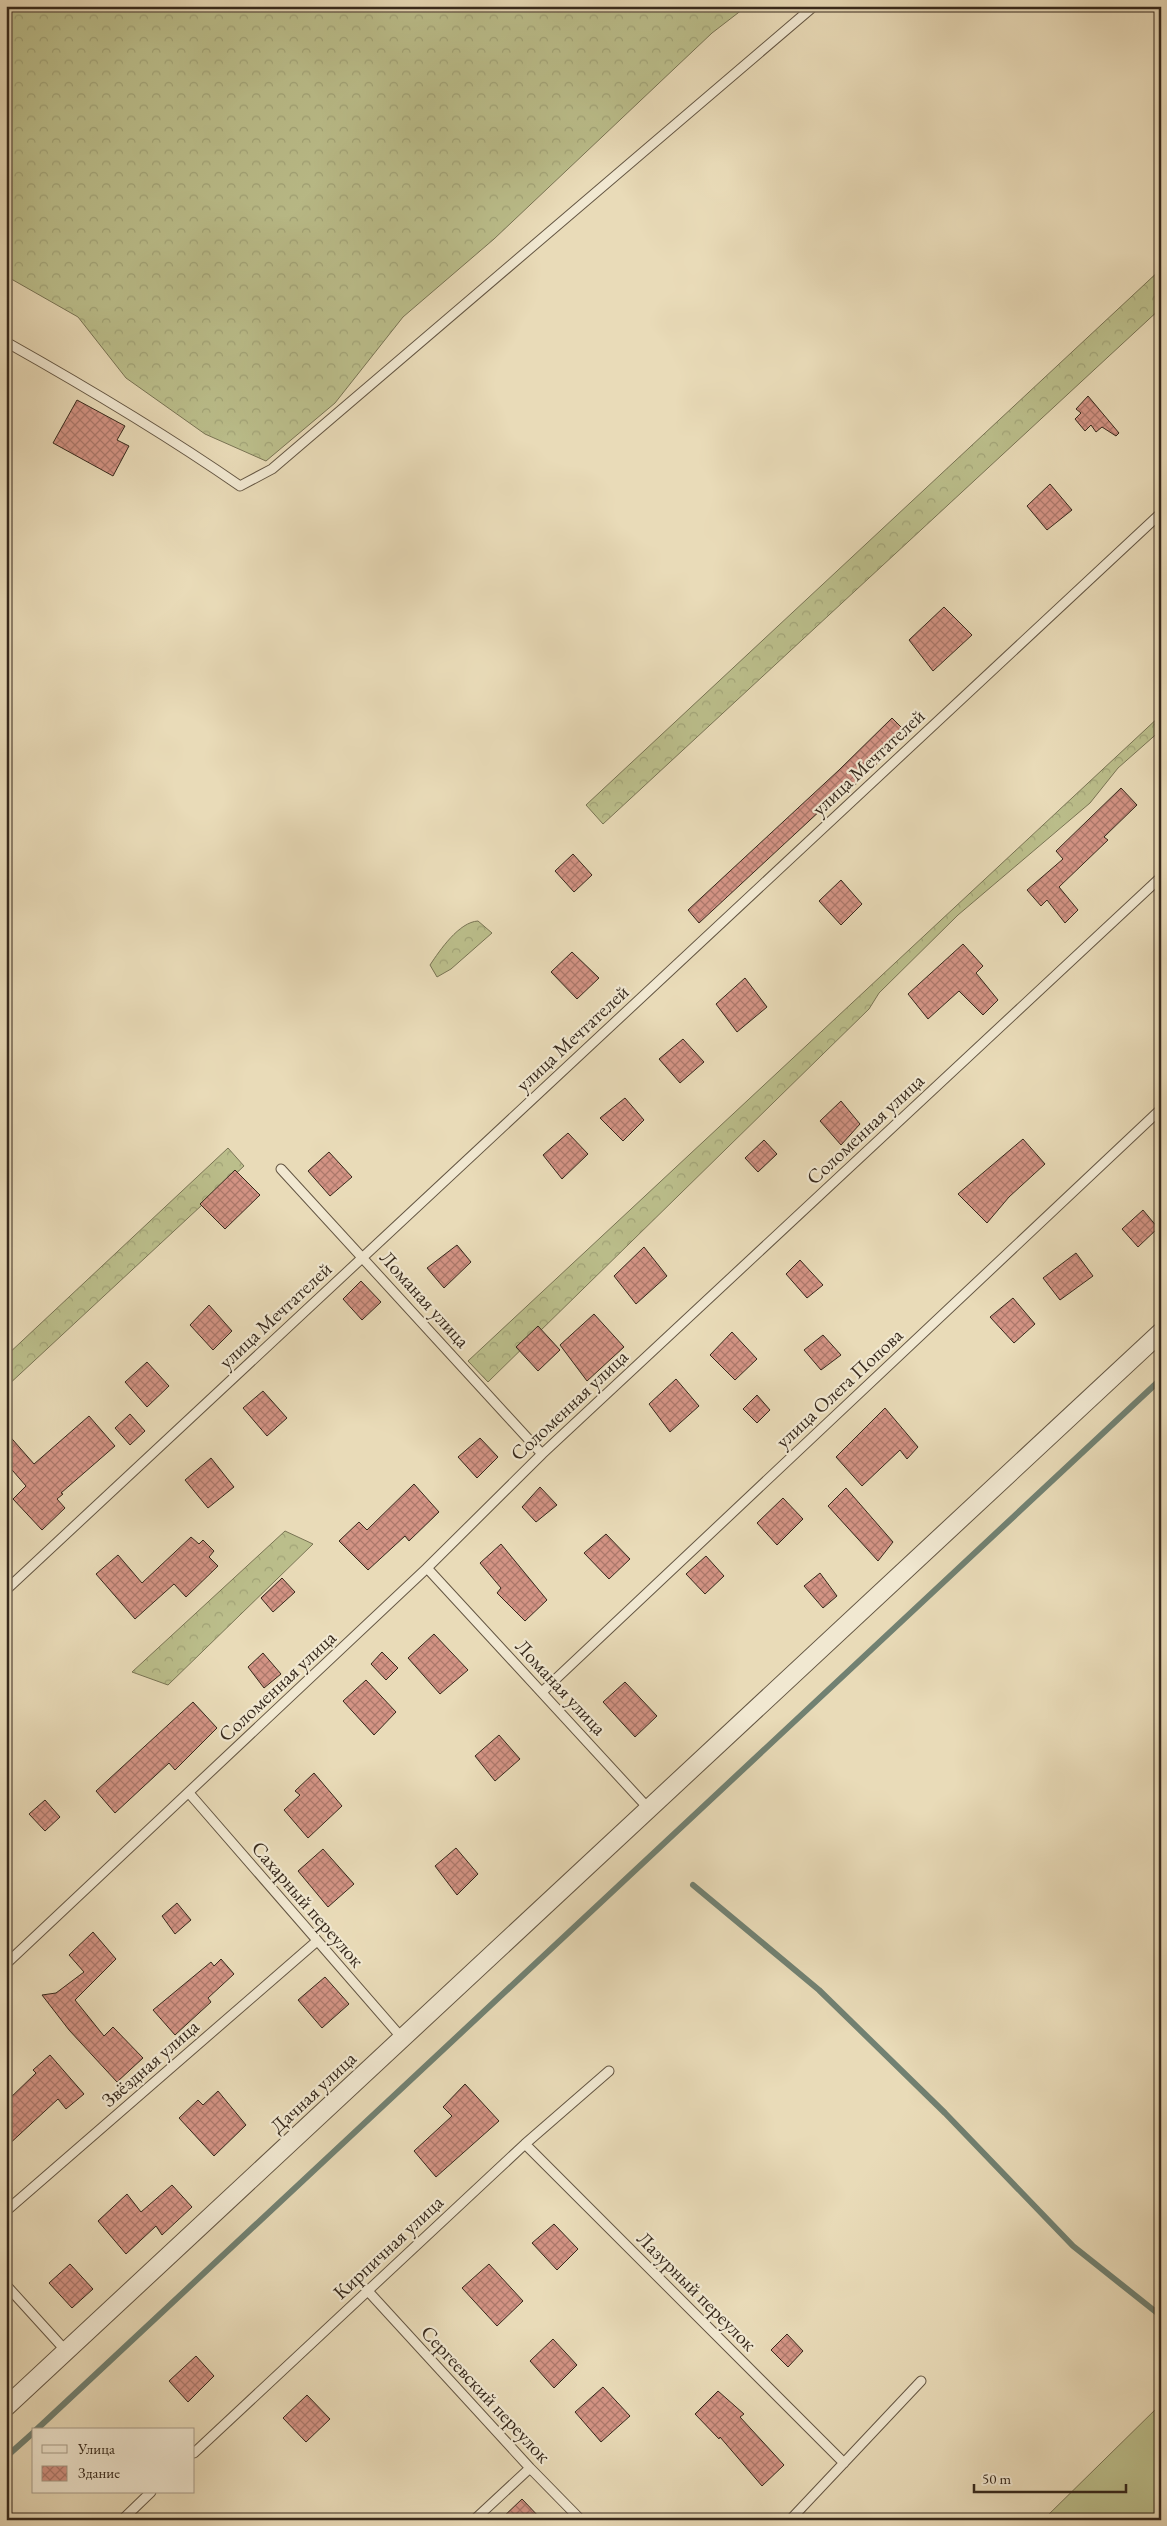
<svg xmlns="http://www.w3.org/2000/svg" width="1167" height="2526" font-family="'EB Garamond',serif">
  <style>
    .forest { fill: url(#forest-crowns); stroke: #797454 }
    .garden { fill: #bbbe8b; stroke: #797454 }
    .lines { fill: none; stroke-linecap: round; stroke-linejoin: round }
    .stream { stroke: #718172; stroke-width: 6 }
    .building { fill: url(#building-cross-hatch); stroke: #37291c }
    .lane-casing { stroke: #645643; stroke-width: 11 }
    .street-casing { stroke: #645643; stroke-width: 20 }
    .lane { stroke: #f1e8d1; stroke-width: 9 }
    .street { stroke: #f1e8d1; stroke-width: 18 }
    .labels { text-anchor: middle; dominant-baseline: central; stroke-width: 4.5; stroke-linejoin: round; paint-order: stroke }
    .street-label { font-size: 20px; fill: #37291c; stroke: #f1e8d1 }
  </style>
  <defs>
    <pattern id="forest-crowns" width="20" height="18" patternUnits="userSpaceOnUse" patternTransform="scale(1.25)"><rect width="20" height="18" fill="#bbbe8b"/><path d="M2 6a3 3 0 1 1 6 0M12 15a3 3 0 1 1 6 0" fill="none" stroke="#a1a377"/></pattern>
    <pattern id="building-cross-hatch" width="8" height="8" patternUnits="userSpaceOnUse" patternTransform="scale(1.25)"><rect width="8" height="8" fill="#d39384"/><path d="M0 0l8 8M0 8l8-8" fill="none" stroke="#ac786b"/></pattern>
  </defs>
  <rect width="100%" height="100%" fill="#e9dbb8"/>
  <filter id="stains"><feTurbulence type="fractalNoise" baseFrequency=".004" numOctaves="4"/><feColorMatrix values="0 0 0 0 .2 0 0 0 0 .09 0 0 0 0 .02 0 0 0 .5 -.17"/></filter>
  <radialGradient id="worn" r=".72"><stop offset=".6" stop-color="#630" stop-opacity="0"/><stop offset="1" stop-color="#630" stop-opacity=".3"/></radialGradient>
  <!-- forest -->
  <path class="forest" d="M 6,6 L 747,6 L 712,33 L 494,239 L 403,317 L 335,403 L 266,461 L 205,434 L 126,378 L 78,317 L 6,276 Z
    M 1161,269 L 1161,308 L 603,824 L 586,805 Z
    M 1161,715 L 1161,730 L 1118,768 L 1090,803 L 958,915 L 879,993 L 869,1009 L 488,1382 L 468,1361 Z
    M 478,921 L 492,933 L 451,969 L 437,977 L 430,965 C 440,950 459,922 478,921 Z
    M 228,1148 L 244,1166 L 6,1387 L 6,1356 Z
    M 285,1531 L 313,1544 L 168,1685 L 132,1672 Z"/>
  <!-- garden -->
  <path class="garden" d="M 1161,2404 L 1161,2520 L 1043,2520 Z"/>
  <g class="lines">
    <!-- stream -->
    <path class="stream" d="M 693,1885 L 819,1990 L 945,2113 L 1073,2246 L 1161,2316
      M 36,2430 L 1161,1379
      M 6,2457 L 34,2432"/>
  </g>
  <!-- building -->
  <path class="building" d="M 1088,396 L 1119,433 L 1116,436 L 1102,427 L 1096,432 L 1091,425 L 1085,431 L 1075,419 L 1081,413 L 1076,409 Z
    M 77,400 L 125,426 L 117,440 L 129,446 L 113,476 L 53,443 Z
    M 1050,484 L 1072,510 L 1047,530 L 1027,506 Z
    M 944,607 L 972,635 L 933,671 L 909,640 Z
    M 892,718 L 908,734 L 854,786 L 850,783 L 699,923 L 688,910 L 839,770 Z
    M 1121,788 L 1137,805 L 1104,837 L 1108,840 L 1059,887 L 1078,910 L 1065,923 L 1047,900 L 1041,906 L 1027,890 L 1063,859 L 1056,851 Z
    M 573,854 L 592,875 L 574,892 L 555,871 Z
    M 841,880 L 862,904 L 841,925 L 819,901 Z
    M 963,944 L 983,966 L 976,973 L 998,1000 L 983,1015 L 959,991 L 928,1019 L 908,994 Z
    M 572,952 L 599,978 L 577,999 L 551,972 Z
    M 745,978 L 767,1007 L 737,1032 L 716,1004 Z
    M 683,1039 L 704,1062 L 680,1083 L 659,1059 Z
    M 625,1098 L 644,1120 L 623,1141 L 600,1118 Z
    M 841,1101 L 860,1124 L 841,1145 L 820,1121 Z
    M 568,1133 L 588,1154 L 562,1179 L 543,1155 Z
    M 1023,1139 L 1045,1164 L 1009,1197 L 987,1223 L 958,1194 Z
    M 764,1140 L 777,1154 L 758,1172 L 745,1158 Z
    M 329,1152 L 352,1177 L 330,1196 L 308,1171 Z
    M 235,1170 L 260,1195 L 225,1229 L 200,1204 Z
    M 1143,1210 L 1158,1228 L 1138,1247 L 1122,1229 Z
    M 457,1245 L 471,1262 L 444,1288 L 427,1268 Z
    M 644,1247 L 667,1276 L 636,1304 L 614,1276 Z
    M 1076,1253 L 1093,1276 L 1060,1300 L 1043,1278 Z
    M 800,1260 L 823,1285 L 807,1298 L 786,1274 Z
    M 361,1281 L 381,1302 L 362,1320 L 343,1299 Z
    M 1013,1298 L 1035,1324 L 1014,1343 L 990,1317 Z
    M 209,1305 L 232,1331 L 213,1350 L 190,1325 Z
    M 594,1314 L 624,1347 L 587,1381 L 560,1345 Z
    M 538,1326 L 560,1350 L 538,1371 L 516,1347 Z
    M 732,1332 L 757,1359 L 735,1380 L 710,1355 Z
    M 823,1335 L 841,1355 L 821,1370 L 804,1350 Z
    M 147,1362 L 169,1386 L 147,1407 L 125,1382 Z
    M 676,1379 L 699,1406 L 670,1432 L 649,1404 Z
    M 263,1391 L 287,1418 L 267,1436 L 243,1408 Z
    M 757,1395 L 770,1410 L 757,1423 L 743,1409 Z
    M 885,1408 L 918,1447 L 907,1459 L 900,1450 L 862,1486 L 836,1457 Z
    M 130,1414 L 145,1431 L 130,1445 L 115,1428 Z
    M 89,1416 L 115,1446 L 61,1493 L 63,1494 L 57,1499 L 65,1508 L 42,1530 L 13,1499 L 26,1486 L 6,1463 L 6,1432 L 34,1464 Z
    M 480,1438 L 498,1457 L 477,1478 L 458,1457 Z
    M 211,1458 L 234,1487 L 208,1508 L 185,1480 Z
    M 414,1484 L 439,1512 L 409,1541 L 405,1536 L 368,1570 L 339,1541 L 359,1522 L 367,1530 Z
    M 540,1487 L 557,1505 L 536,1522 L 522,1507 Z
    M 846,1488 L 893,1542 L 878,1561 L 828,1506 Z
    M 783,1498 L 803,1519 L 777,1545 L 757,1523 Z
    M 606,1534 L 630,1559 L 609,1579 L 584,1553 Z
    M 191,1537 L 199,1544 L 203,1540 L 214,1551 L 209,1557 L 218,1566 L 186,1597 L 174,1584 L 135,1619 L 96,1574 L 118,1555 L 142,1583 Z
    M 501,1544 L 547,1600 L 525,1621 L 497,1593 L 501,1588 L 480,1563 Z
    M 706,1556 L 724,1576 L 705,1594 L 686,1574 Z
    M 820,1573 L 837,1596 L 823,1608 L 804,1586 Z
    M 282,1578 L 295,1592 L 273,1612 L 261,1598 Z
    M 434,1634 L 468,1670 L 440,1694 L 408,1658 Z
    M 382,1652 L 398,1668 L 386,1680 L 371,1664 Z
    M 263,1653 L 281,1674 L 264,1688 L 248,1667 Z
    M 366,1680 L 396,1712 L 374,1735 L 343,1701 Z
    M 625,1682 L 657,1716 L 635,1737 L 603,1702 Z
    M 193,1702 L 217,1728 L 175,1770 L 169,1763 L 115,1813 L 96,1791 Z
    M 499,1735 L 520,1759 L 495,1781 L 475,1756 Z
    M 314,1773 L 342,1806 L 308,1838 L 284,1810 L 300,1795 L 295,1791 Z
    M 45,1800 L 60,1817 L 45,1831 L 29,1814 Z
    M 456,1848 L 478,1874 L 457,1895 L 435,1866 Z
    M 323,1849 L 354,1884 L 328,1907 L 298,1871 Z
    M 177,1903 L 191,1920 L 175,1934 L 162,1916 Z
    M 93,1932 L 116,1959 L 75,2000 L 104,2036 L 113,2027 L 143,2058 L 117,2082 L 69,2030 L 42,1995 L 56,1993 L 84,1972 L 69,1955 Z
    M 221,1959 L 234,1974 L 208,1998 L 211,2002 L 175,2035 L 153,2010 L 211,1962 L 214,1966 Z
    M 325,1977 L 349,2004 L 322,2028 L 298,2000 Z
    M 50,2055 L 84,2094 L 66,2109 L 58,2099 L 6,2147 L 6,2102 L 36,2073 L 33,2070 Z
    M 465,2084 L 499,2121 L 436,2177 L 414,2151 L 452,2116 L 443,2107 Z
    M 218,2091 L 246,2125 L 214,2156 L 179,2118 L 198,2100 L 203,2105 Z
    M 172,2185 L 192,2207 L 162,2235 L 156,2226 L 126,2254 L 98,2221 L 127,2194 L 141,2212 Z
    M 554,2224 L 578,2249 L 557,2270 L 532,2243 Z
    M 70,2264 L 93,2289 L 72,2308 L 49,2283 Z
    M 489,2264 L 523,2301 L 497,2326 L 462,2288 Z
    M 787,2334 L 803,2351 L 788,2367 L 771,2350 Z
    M 553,2339 L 577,2365 L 554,2388 L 530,2361 Z
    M 196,2356 L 214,2376 L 188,2402 L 169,2381 Z
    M 603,2387 L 630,2416 L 601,2442 L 575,2412 Z
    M 718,2391 L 744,2414 L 740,2417 L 784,2465 L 762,2486 L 720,2437 L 719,2439 L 695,2414 Z
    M 307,2395 L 330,2419 L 306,2442 L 283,2418 Z
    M 522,2499 L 542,2520 L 500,2520 Z"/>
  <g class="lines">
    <!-- lane casing -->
    <g class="lane-casing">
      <path id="lane" d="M 6,342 C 86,387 165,434 240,486 L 272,469 L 814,6
        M 281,1169 L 542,1454
        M 427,1568 L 648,1808
        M 6,1590 L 1161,513
        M 542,1692 L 1161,1109
        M 189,1793 L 402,2038
        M 6,1964 L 427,1568 L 542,1454 L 1161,877
        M 525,2144 L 844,2463
        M 6,2211 L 317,1941
        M 6,2285 L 66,2351
        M 367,2290 L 530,2468 L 581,2520
        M 194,2453 L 525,2144 L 609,2071
        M 122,2520 L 151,2492
        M 474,2520 L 530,2468
        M 790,2520 L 921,2381
        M 1159,2520 L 1161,2518"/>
    </g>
    <!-- street casing -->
    <g class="street-casing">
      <path id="street" d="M 6,2407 L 1161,1332"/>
    </g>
    <!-- lane -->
    <use href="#lane" class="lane"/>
    <!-- street -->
    <use href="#street" class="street"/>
  </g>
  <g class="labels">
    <!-- street labels -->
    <g class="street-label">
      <text transform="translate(868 762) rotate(-43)">улица Мечтателей</text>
      <text transform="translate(572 1038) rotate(-43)">улица Мечтателей</text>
      <text transform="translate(865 1129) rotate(-43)">Соломенная улица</text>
      <text transform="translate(425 1299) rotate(48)">Ломаная улица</text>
      <text transform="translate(275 1315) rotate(-43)">улица Мечтателей</text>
      <text transform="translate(839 1388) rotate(-43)">улица Олега Попова</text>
      <text transform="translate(569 1405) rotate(-43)">Соломенная улица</text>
      <text transform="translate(277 1686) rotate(-43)">Соломенная улица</text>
      <text transform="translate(561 1687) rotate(47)">Ломаная улица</text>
      <text transform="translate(308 1904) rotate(49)">Сахарный переулок</text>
      <text transform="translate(150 2063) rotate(-41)">Звёздная улица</text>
      <text transform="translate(313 2092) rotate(-43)">Дачная улица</text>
      <text transform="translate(388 2247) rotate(-43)">Кирпичная улица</text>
      <text transform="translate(697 2291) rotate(45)">Лазурный переулок</text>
      <text transform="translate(486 2394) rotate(47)">Сергеевский переулок</text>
    </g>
  </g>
  <!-- margin -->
  <rect width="1167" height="2526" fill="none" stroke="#e9dbb8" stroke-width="25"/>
  <rect x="8" y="8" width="1152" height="2511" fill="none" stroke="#37291c" stroke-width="2.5"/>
  <rect x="12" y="12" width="1142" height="2501" fill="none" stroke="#37291c"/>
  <!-- legend -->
  <rect x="32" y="2428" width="162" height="65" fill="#f1e8d1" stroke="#a79c89"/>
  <rect x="42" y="2445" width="25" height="8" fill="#f1e8d1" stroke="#a79c89"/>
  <text x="78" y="2454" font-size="15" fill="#37291c">Улица</text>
  <rect x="42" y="2466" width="25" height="15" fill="url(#building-cross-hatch)" stroke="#a79c89"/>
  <text x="78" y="2478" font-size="15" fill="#37291c">Здание</text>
  <!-- scale -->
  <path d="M974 2484v8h152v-8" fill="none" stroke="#37291c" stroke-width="2.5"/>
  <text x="982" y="2484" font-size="15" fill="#37291c" stroke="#f1e8d1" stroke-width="4" paint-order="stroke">50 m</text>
  <rect width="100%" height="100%" filter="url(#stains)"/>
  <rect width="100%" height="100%" fill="url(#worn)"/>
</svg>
